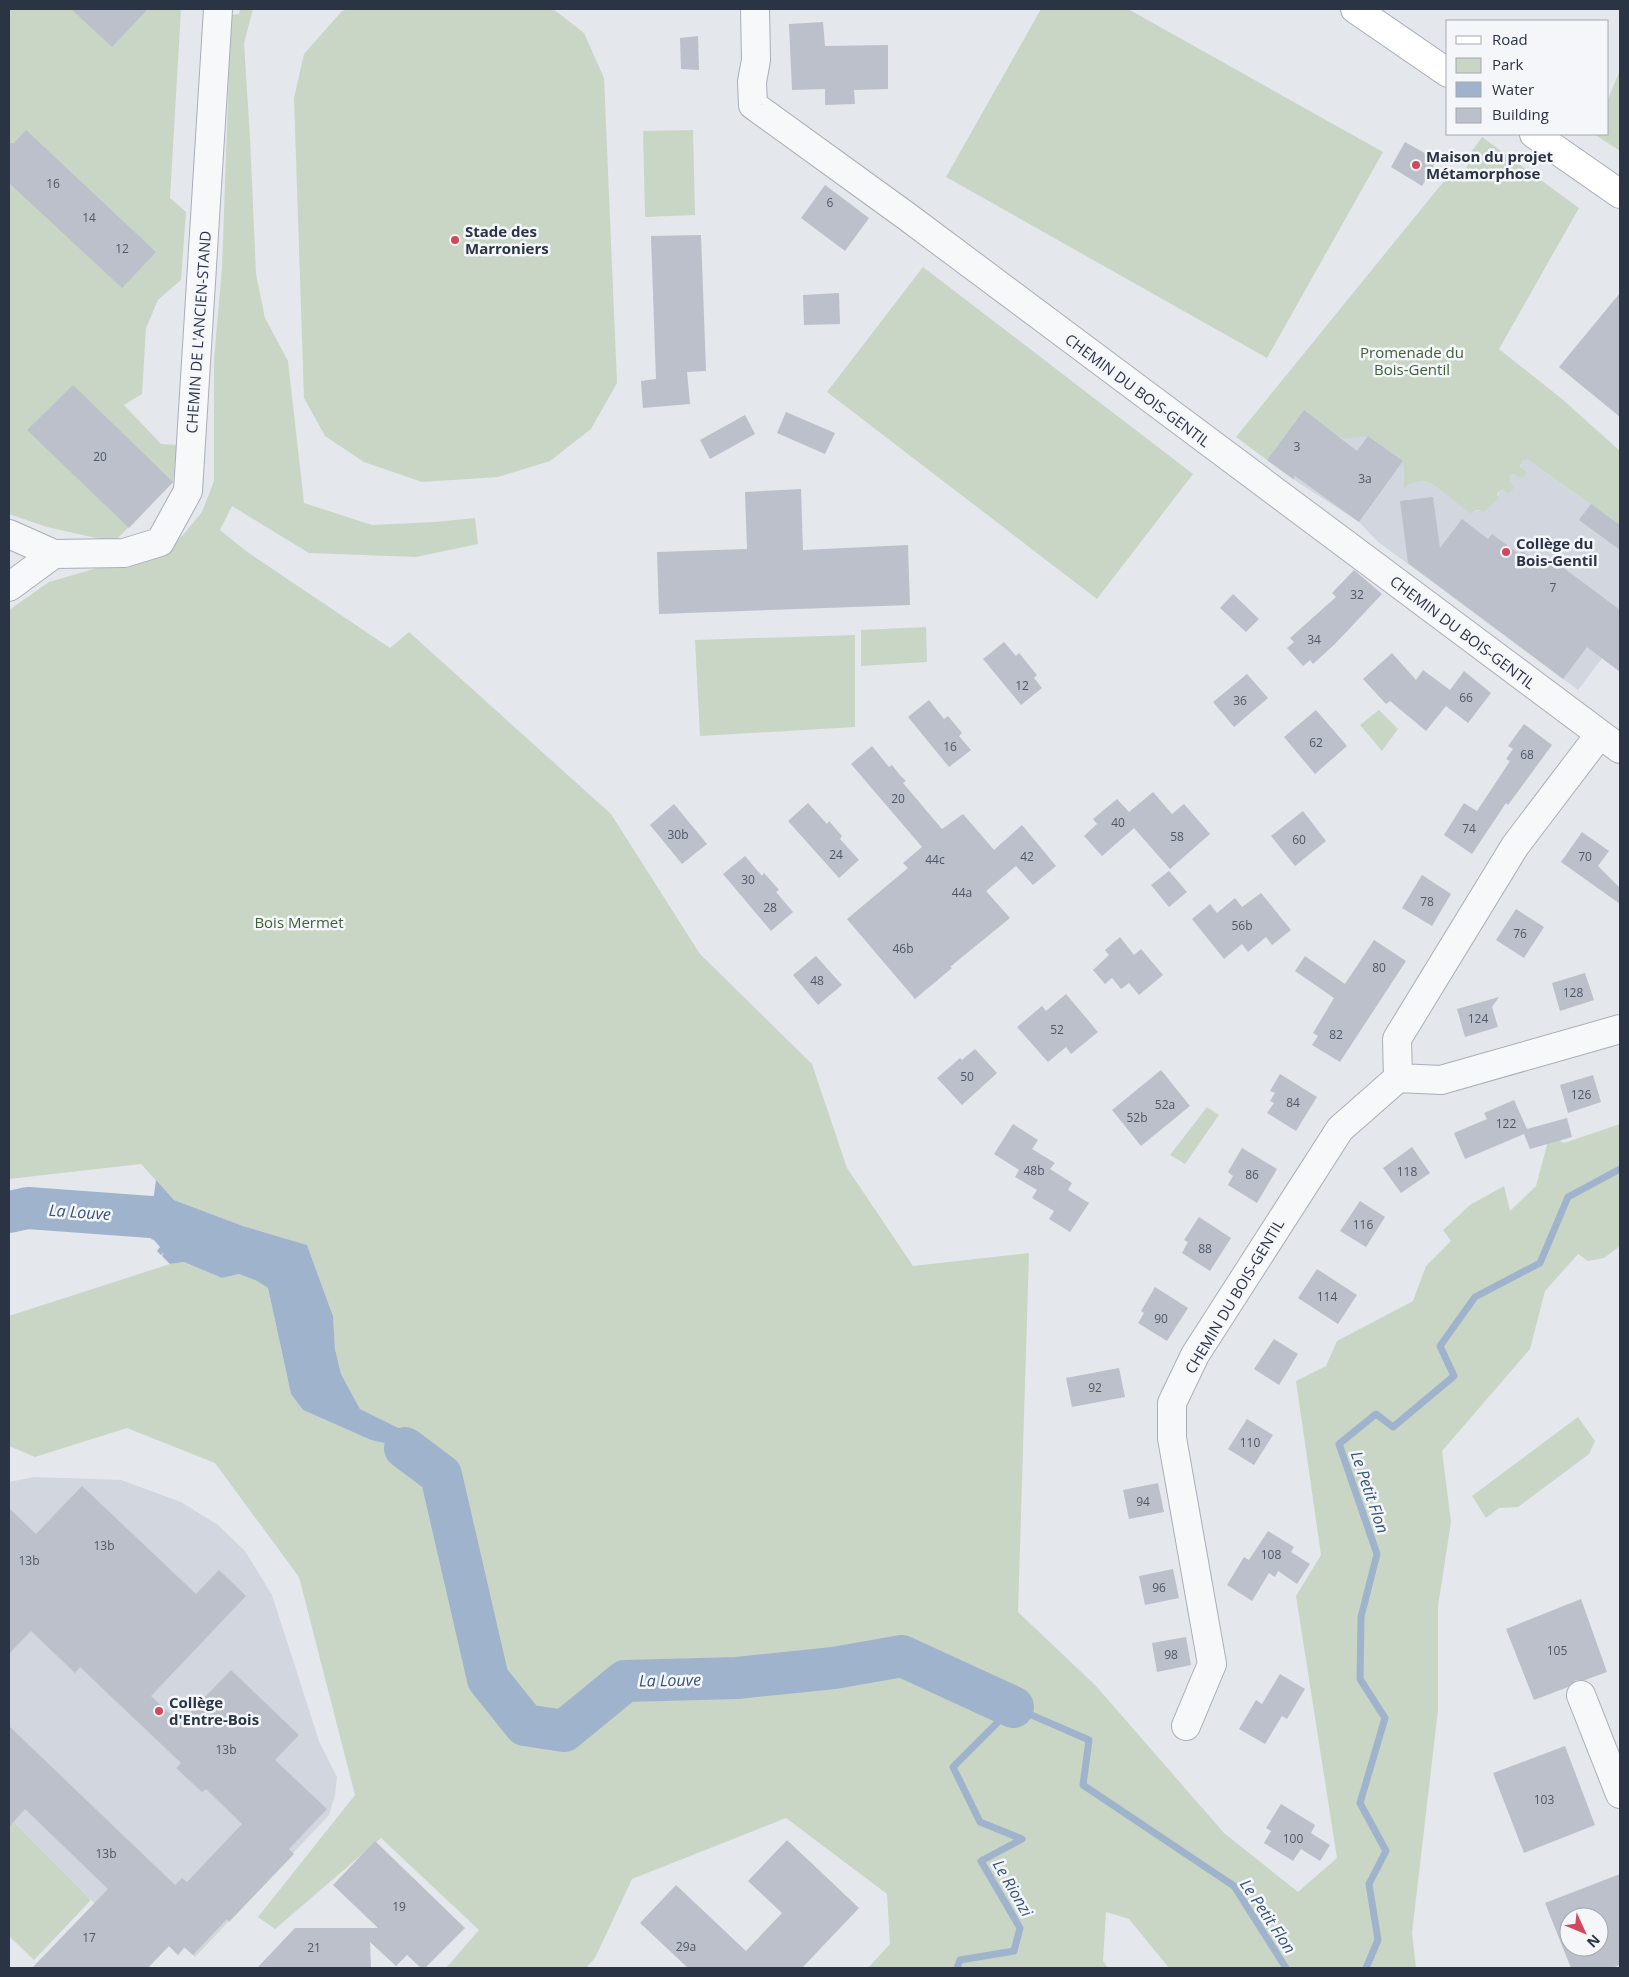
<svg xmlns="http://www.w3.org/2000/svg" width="1629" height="1977" font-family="'Open Sans',sans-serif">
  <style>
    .built { fill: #d2d6de }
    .green { fill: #c9d6c5 }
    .water { fill: #9fb4cc }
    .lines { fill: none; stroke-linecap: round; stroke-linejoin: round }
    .stream { stroke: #9fb4cc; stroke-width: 7 }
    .river { stroke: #9fb4cc; stroke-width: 42 }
    .building { fill: #bbc0ca; fill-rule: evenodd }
    .minor-casing { stroke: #a9aeb7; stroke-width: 30 }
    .major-casing { stroke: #a3abb8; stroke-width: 30 }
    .minor { stroke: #f7f8fa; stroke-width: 28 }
    .major { stroke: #fff; stroke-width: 28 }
    .poi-dot { fill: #d1495b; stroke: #f4f6f9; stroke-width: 2 }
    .labels { text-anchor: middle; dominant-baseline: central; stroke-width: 5; stroke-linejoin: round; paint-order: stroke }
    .number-label { font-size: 12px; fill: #4f5766 }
    .poi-label { font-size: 15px; font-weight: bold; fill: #2b3445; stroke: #f4f6f9; text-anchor: start }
    .street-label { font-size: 15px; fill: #2b3445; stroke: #f4f6f9 }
    .park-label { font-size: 15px; fill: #3f6138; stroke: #f4f6f9 }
    .water-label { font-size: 16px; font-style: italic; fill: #34527a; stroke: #f4f6f9 }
  </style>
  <rect width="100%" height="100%" fill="#e4e7ec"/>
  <!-- built -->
  <path class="built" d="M 1304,410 L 1368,436 L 1403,461 L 1404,488 L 1413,482 L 1419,481 L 1431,483 L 1470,512 L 1481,510 L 1498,496 L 1499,491 L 1503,490 L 1509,494 L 1515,487 L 1509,481 L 1509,476 L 1514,474 L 1521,478 L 1522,469 L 1520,463 L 1522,461 L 1527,459 L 1620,525 L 1620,624 L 1611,637 L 1603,657 L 1578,690 L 1377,541 L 1359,522 L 1293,479 L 1267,460 Z
    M 34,1477 L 121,1480 L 181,1502 L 218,1525 L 245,1551 L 272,1595 L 319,1741 L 337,1777 L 335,1795 L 329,1815 L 195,1957 L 185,1948 L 178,1955 L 168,1945 L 140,1949 L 9,1817 L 9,1482 Z"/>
  <!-- green -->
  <path class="green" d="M 9,9 L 181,9 L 170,198 L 186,212 L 181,280 L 158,300 L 146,328 L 142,394 L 124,405 L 161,444 L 177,445 L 173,482 L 114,542 L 47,527 L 9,514 Z
    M 240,9 L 253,9 L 244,43 L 250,138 L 256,274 L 265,318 L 288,361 L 304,503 L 372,525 L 435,522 L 475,518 L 478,544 L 416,557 L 309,553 L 232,506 L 220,530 L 246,551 L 390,648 L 409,632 L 611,814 L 700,954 L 812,1064 L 847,1168 L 913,1266 L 1029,1253 L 1018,1612 L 1096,1686 L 1224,1833 L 1298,1892 L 1337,1858 L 1296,1596 L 1321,1555 L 1296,1381 L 1326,1366 L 1337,1341 L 1413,1301 L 1426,1266 L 1451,1241 L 1443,1230 L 1470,1205 L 1504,1186 L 1510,1211 L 1536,1186 L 1550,1134 L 1564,1143 L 1620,1124 L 1620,1246 L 1604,1258 L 1588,1261 L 1578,1254 L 1545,1291 L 1530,1349 L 1442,1451 L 1451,1522 L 1438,1606 L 1438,1710 L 1412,1933 L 1416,1968 L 1169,1968 L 1129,1919 L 1106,1912 L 1103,1961 L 1108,1968 L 868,1968 L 890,1944 L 887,1894 L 786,1818 L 632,1879 L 595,1958 L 586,1968 L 446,1968 L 479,1930 L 381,1838 L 275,1929 L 258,1917 L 355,1795 L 299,1577 L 215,1463 L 127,1428 L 35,1457 L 9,1446 L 9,1316 L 170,1264 L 184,1262 L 222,1278 L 239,1274 L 257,1281 L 268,1288 L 291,1394 L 303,1410 L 371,1440 L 405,1448 L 423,1440 L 360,1409 L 341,1374 L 335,1349 L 333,1316 L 307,1245 L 243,1226 L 174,1200 L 141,1164 L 9,1179 L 9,610 L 49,582 L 97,568 L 151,560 L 183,535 L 202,512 L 214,481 L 214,360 L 222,268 L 231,15 L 239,14 Z
    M 349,9 L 553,9 L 584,33 L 604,78 L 617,383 L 591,429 L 550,461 L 498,477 L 422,482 L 364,462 L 325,436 L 304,398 L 294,98 L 304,54 L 342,11 Z
    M 1041,9 L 1128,9 L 1383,152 L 1267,358 L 946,177 Z
    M 1620,70 L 1620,151 L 1594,134 L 1608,134 L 1608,99 Z
    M 693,130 L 695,215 L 645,217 L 643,131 Z
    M 1482,137 L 1579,208 L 1499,349 L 1562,399 L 1620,451 L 1620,525 L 1527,459 L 1522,461 L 1520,466 L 1527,473 L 1521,479 L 1514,474 L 1509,476 L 1509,481 L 1515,487 L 1509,494 L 1503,490 L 1499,491 L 1497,494 L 1499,498 L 1485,511 L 1477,510 L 1470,513 L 1431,483 C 1421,480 1411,481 1404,489 L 1403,461 L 1368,436 L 1345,439 L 1328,432 L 1304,410 L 1267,460 L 1236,437 L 1440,186 L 1455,169 L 1465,173 L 1472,151 Z
    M 923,267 L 1193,474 L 1097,599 L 827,392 Z
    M 926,627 L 927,662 L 861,666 L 861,630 Z
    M 855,635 L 855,727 L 700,736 L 695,640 Z
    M 1379,710 L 1398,729 L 1382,751 L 1360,725 Z
    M 1207,1107 L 1219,1115 L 1185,1164 L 1170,1155 Z
    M 1578,1417 L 1595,1441 L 1589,1454 L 1518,1507 L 1499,1508 L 1486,1518 L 1472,1496 Z
    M 9,1817 L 91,1900 L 34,1960 L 9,1936 Z"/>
  <!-- water -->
  <path class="water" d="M 156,1180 L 174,1200 L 243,1226 L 307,1245 L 333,1316 L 335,1349 L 341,1374 L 360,1409 L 423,1440 L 405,1448 L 371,1440 L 303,1410 L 291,1394 L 268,1288 L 257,1281 L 239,1274 L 222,1278 L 184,1262 L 170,1264 L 162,1256 L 164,1252 L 161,1255 L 157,1251 L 160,1247 L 154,1240 L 151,1239 L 151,1217 Z"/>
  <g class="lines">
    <!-- stream -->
    <path class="stream" d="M 957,1968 L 960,1960 L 1014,1951 L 1020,1928 L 981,1861 L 1022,1839 L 980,1822 L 953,1767 L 1013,1707 L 1089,1740 L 1083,1785 L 1234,1886 L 1286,1968
      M 1366,1968 L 1378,1940 L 1369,1884 L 1386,1851 L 1360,1803 L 1385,1718 L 1360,1679 L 1361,1617 L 1377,1554 L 1339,1444 L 1376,1414 L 1393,1427 L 1454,1376 L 1440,1346 L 1475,1297 L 1540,1263 L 1568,1197 L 1620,1169"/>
    <!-- river -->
    <path class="river" d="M 9,1212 L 28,1208 L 151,1217
      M 405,1448 L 441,1475 L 488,1679 L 525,1725 L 564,1731 L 625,1681 L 737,1678 L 834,1668 L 902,1656 L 1013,1707"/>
  </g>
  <!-- building -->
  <path class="building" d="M 71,9 L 148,9 L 112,47 Z
    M 823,22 L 825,46 L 888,45 L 888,89 L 854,90 L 855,104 L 825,105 L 825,89 L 792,90 L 789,24 Z
    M 698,36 L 699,70 L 681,69 L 680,38 Z
    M 26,130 L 156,252 L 122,288 L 9,183 L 9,143 L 14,143 Z
    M 1405,142 L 1437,160 L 1422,186 L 1391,167 Z
    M 825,185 L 869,218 L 845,251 L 801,218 Z
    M 701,235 L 706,371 L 687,372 L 690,404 L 643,408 L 641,381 L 656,379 L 651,236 Z
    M 839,293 L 840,324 L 804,325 L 803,295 Z
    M 1620,293 L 1620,417 L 1559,367 Z
    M 73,385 L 173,482 L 129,528 L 27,430 Z
    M 1304,410 L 1357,451 L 1368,436 L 1403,461 L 1359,522 L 1295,476 L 1293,479 L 1267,460 Z
    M 786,412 L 835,433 L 825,454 L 777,433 Z
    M 745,415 L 755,434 L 710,459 L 700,440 Z
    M 801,489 L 803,550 L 908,545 L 910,605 L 659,614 L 657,552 L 747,549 L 745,492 Z
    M 1433,497 L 1440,548 L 1462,519 L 1488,539 L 1492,534 L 1519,554 L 1522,551 L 1546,569 L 1553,560 L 1620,610 L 1620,672 L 1587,647 L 1563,679 L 1408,563 L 1400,501 Z
    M 1591,504 L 1620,525 L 1620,550 L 1579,520 Z
    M 1354,570 L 1382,594 L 1335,644 L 1313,664 L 1310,660 L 1303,666 L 1287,648 L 1294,642 L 1290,638 L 1336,597 L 1332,593 Z
    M 1233,594 L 1259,619 L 1246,632 L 1220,608 Z
    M 1004,642 L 1016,656 L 1019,653 L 1037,675 L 1034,678 L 1042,688 L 1021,705 L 983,659 Z
    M 1392,653 L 1416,680 L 1423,670 L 1450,690 L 1464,671 L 1491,693 L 1468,723 L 1446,706 L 1426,731 L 1390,701 L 1386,704 L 1363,679 Z
    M 1247,674 L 1268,698 L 1234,727 L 1213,702 Z
    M 929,700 L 944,719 L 948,716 L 962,733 L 959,736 L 971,750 L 949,767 L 908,717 Z
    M 1316,710 L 1347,746 L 1315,774 L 1284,737 Z
    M 1524,724 L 1552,745 L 1508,805 L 1506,803 L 1472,854 L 1444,835 L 1464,803 L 1477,811 L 1510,761 L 1506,759 L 1513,749 L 1508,746 Z
    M 872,746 L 889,767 L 892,765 L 899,774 L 906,781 L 903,783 L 942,829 L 963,814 L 994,850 L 1022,825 L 1056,866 L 1033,885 L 1016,866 L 986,891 L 1010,918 L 950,967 L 952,968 L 915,999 L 847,919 L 908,868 L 903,863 L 922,847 L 851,764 Z
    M 1153,792 L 1172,814 L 1184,804 L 1210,834 L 1170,869 L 1134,828 L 1102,856 L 1084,836 L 1097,824 L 1093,819 L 1117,799 L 1129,812 Z
    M 808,803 L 827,824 L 829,821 L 842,836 L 840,839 L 859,860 L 839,878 L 788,821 Z
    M 674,804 L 707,844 L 682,864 L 650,825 Z
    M 1303,811 L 1326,841 L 1295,866 L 1271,836 Z
    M 1582,832 L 1609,851 L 1598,866 L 1620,888 L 1620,904 L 1561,862 Z
    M 745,856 L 762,876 L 764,873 L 772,882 L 779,890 L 776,892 L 793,912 L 771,931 L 723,874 Z
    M 1169,871 L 1187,892 L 1169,907 L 1151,885 Z
    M 1422,875 L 1451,894 L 1432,926 L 1402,908 Z
    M 1261,893 L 1291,930 L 1272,945 L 1266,937 L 1248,952 L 1242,944 L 1224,959 L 1192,919 L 1210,904 L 1217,913 L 1235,898 L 1242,907 Z
    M 1516,909 L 1544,927 L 1524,958 L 1496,940 Z
    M 1120,937 L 1134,955 L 1141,949 L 1163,975 L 1139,995 L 1129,983 L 1121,989 L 1112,978 L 1105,984 L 1093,970 L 1109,955 L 1105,950 Z
    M 1374,940 L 1406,961 L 1340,1062 L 1312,1045 L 1318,1036 L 1313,1033 L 1334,998 L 1295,971 L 1305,956 L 1345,984 Z
    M 816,956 L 842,985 L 818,1005 L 793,975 Z
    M 1585,973 L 1594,1000 L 1560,1011 L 1552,983 Z
    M 1066,994 L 1098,1032 L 1071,1054 L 1066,1047 L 1048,1062 L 1017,1027 L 1042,1006 L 1046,1011 Z
    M 1499,997 L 1492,1007 L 1498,1027 L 1465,1037 L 1457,1009 Z
    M 975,1049 L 997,1073 L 962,1105 L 937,1078 L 960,1058 L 962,1060 Z
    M 1161,1070 L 1190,1106 L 1141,1146 L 1112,1110 Z
    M 1280,1074 L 1317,1097 L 1296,1131 L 1267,1113 L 1274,1103 L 1270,1101 L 1275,1093 L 1270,1091 Z
    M 1593,1075 L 1601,1102 L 1568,1113 L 1560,1085 Z
    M 1514,1100 L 1527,1129 L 1567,1118 L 1572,1137 L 1530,1149 L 1524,1134 L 1465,1159 L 1454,1133 L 1487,1119 L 1484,1113 Z
    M 1013,1124 L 1038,1140 L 1032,1149 L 1055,1163 L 1050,1169 L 1072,1183 L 1068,1190 L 1089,1203 L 1070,1232 L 1049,1219 L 1054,1211 L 1032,1198 L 1037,1190 L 1015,1177 L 1019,1170 L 994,1154 Z
    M 1412,1147 L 1430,1173 L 1401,1193 L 1383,1168 Z
    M 1242,1148 L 1277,1169 L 1257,1203 L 1228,1185 L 1233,1176 L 1228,1172 Z
    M 1360,1201 L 1385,1217 L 1366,1247 L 1340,1231 Z
    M 1199,1217 L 1231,1238 L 1210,1271 L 1182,1253 L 1188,1242 L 1184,1240 Z
    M 1317,1269 L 1357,1295 L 1338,1324 L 1298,1298 Z
    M 1155,1287 L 1188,1308 L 1167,1341 L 1138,1323 L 1144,1313 L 1141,1311 Z
    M 1274,1339 L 1298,1354 L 1279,1385 L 1254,1369 Z
    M 1119,1368 L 1125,1397 L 1072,1407 L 1066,1378 Z
    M 1247,1419 L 1273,1435 L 1254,1465 L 1228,1449 Z
    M 1158,1483 L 1164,1512 L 1129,1519 L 1123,1490 Z
    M 82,1486 L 196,1594 L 219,1570 L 246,1596 L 151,1696 L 180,1723 L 231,1670 L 299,1735 L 275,1760 L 327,1809 L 289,1849 L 294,1854 L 229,1922 L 227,1919 L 193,1955 L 184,1947 L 178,1955 L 169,1946 L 148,1968 L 32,1968 L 108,1889 L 25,1809 L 9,1827 L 9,1726 L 175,1885 L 182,1878 L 187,1882 L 242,1824 L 206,1789 L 202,1792 L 176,1768 L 181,1763 L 80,1667 L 75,1673 L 31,1631 L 9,1654 L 9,1508 L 36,1534 Z
    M 1268,1531 L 1294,1547 L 1291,1552 L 1310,1564 L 1297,1584 L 1278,1571 L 1275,1577 L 1269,1573 L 1252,1601 L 1227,1585 L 1244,1557 L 1249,1560 Z
    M 1173,1569 L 1179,1598 L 1145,1605 L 1139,1576 Z
    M 1581,1599 L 1607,1672 L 1585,1680 L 1576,1680 L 1568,1687 L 1534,1700 L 1506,1629 Z
    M 1186,1637 L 1191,1665 L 1157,1672 L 1152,1643 Z
    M 1280,1674 L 1305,1689 L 1287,1719 L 1282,1716 L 1265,1744 L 1239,1729 L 1256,1700 L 1262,1704 Z
    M 1565,1746 L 1595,1825 L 1524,1853 L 1493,1773 Z
    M 1281,1804 L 1315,1825 L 1311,1833 L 1330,1845 L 1320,1861 L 1301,1849 L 1293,1861 L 1264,1843 L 1271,1831 L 1266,1828 Z
    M 787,1840 L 859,1908 L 802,1968 L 688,1968 L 640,1923 L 676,1885 L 746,1951 L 782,1913 L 748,1881 Z
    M 375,1841 L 465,1928 L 425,1968 L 421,1968 L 407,1955 L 396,1966 L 370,1942 L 371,1968 L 257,1968 L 295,1928 L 378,1928 L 333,1885 Z
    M 1620,1874 L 1620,1965 L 1612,1968 L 1571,1968 L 1545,1903 ZM 1569,1917 L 1599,1917 L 1599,1947 L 1569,1947 Z"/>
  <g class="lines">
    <!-- minor casing -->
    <g class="minor-casing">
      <path id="minor" d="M 755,9 L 756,60 L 752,82 L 753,105 L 905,215 L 1620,749
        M 9,534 L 54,554 L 124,553 L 160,542 L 188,491 L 218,9
        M 9,587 L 54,554
        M 1398,1078 L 1397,1039 L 1515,846 L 1600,734
        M 1581,1695 L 1620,1794
        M 1186,1726 L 1212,1664 L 1172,1438 L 1172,1403 L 1195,1355 L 1340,1129 L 1398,1078 L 1441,1080 L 1620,1029"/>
    </g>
    <!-- major casing -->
    <g class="major-casing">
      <path id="major" d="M 1355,9 L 1448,73
        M 1534,134 L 1620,194"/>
    </g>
    <!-- minor -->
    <use href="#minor" class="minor"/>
    <!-- major -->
    <use href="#major" class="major"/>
  </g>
  <!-- markers -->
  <g class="poi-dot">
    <circle cx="1416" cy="165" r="5"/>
    <circle cx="455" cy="240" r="5"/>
    <circle cx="1506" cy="552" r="5"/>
    <circle cx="159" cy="1711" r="5"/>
  </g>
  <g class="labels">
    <!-- number labels -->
    <g class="number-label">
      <text x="53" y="183">16</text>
      <text x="830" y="202">6</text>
      <text x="89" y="217">14</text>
      <text x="122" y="248">12</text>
      <text x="1297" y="446">3</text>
      <text x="100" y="456">20</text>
      <text x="1365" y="478">3a</text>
      <text x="1553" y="587">7</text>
      <text x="1357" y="594">32</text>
      <text x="1314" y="639">34</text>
      <text x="1022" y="685">12</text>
      <text x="1466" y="697">66</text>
      <text x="1240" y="700">36</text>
      <text x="1316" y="742">62</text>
      <text x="950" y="746">16</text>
      <text x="1527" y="754">68</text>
      <text x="898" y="798">20</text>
      <text x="1118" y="822">40</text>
      <text x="1469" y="828">74</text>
      <text x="678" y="834">30b</text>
      <text x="1177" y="836">58</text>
      <text x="1299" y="839">60</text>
      <text x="836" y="854">24</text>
      <text x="1027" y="856">42</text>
      <text x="1585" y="856">70</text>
      <text x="935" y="859">44c</text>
      <text x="748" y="879">30</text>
      <text x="962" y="892">44a</text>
      <text x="1427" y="901">78</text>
      <text x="770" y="907">28</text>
      <text x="1242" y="925">56b</text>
      <text x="1520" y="933">76</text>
      <text x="903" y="948">46b</text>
      <text x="1379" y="967">80</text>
      <text x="817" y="980">48</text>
      <text x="1573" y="992">128</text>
      <text x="1478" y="1018">124</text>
      <text x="1057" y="1029">52</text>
      <text x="1336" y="1034">82</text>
      <text x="967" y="1076">50</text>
      <text x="1581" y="1094">126</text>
      <text x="1293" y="1102">84</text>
      <text x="1165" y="1104">52a</text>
      <text x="1137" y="1117">52b</text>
      <text x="1506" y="1123">122</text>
      <text x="1034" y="1170">48b</text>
      <text x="1407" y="1171">118</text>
      <text x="1252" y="1174">86</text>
      <text x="1363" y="1224">116</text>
      <text x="1205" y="1248">88</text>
      <text x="1327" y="1296">114</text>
      <text x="1161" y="1318">90</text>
      <text x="1095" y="1387">92</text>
      <text x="1250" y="1442">110</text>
      <text x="1143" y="1501">94</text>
      <text x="104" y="1545">13b</text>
      <text x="1271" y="1554">108</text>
      <text x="29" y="1560">13b</text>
      <text x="1159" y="1587">96</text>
      <text x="1557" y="1650">105</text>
      <text x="1171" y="1654">98</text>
      <text x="226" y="1749">13b</text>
      <text x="1544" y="1799">103</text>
      <text x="1293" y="1838">100</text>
      <text x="106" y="1853">13b</text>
      <text x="399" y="1906">19</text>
      <text x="89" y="1937">17</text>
      <text x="686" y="1946">29a</text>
      <text x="314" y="1947">21</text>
    </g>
    <!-- poi labels -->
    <g class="poi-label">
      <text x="1426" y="156">Maison du projet<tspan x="1426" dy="17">Métamorphose</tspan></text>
      <text x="465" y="231">Stade des<tspan x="465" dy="17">Marroniers</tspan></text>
      <text x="1516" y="543">Collège du<tspan x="1516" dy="17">Bois-Gentil</tspan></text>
      <text x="169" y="1702">Collège<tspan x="169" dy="17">d'Entre-Bois</tspan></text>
    </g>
    <!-- street labels -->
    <g class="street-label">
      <text transform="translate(198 332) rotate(-86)">CHEMIN DE L'ANCIEN-STAND</text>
      <text transform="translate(1138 390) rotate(37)">CHEMIN DU BOIS-GENTIL</text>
      <text transform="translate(1463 632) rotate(37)">CHEMIN DU BOIS-GENTIL</text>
      <text transform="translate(1234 1296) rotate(-59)">CHEMIN DU BOIS-GENTIL</text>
    </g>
    <!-- park labels -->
    <g class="park-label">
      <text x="1412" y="352">Promenade du<tspan x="1412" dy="17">Bois-Gentil</tspan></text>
      <text x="299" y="922">Bois Mermet</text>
    </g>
    <!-- water labels -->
    <g class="water-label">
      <text transform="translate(80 1212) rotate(4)">La Louve</text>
      <text transform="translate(1370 1492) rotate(71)">Le Petit Flon</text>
      <text transform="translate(670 1680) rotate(-1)">La Louve</text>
      <text transform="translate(1013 1888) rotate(60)">Le Rionzi</text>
      <text transform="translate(1268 1916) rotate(56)">Le Petit Flon</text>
    </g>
  </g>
  <!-- border -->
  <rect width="1629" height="1977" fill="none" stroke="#2b3445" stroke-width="20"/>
  <!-- legend -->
  <rect x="1446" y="20" width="162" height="115" fill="#f4f6f9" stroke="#a4a8b1"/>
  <rect x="1456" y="36" width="25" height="8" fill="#ffffff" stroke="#a4a8b1"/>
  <text x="1492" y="45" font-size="15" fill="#2b3445">Road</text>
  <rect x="1456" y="58" width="25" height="15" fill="#c9d6c5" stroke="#a4a8b1"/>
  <text x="1492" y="70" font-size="15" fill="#2b3445">Park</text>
  <rect x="1456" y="82" width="25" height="15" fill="#9fb4cc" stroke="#a4a8b1"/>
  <text x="1492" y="95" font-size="15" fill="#2b3445">Water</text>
  <rect x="1456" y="108" width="25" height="15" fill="#bbc0ca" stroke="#a4a8b1"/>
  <text x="1492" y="120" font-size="15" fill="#2b3445">Building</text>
  <!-- north arrow -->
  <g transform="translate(1584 1932) rotate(134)"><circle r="24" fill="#f4f6f9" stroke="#a4a8b1"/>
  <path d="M0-4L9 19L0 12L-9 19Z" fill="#d1495b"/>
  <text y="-8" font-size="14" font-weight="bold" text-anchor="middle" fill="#2b3445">N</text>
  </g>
</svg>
